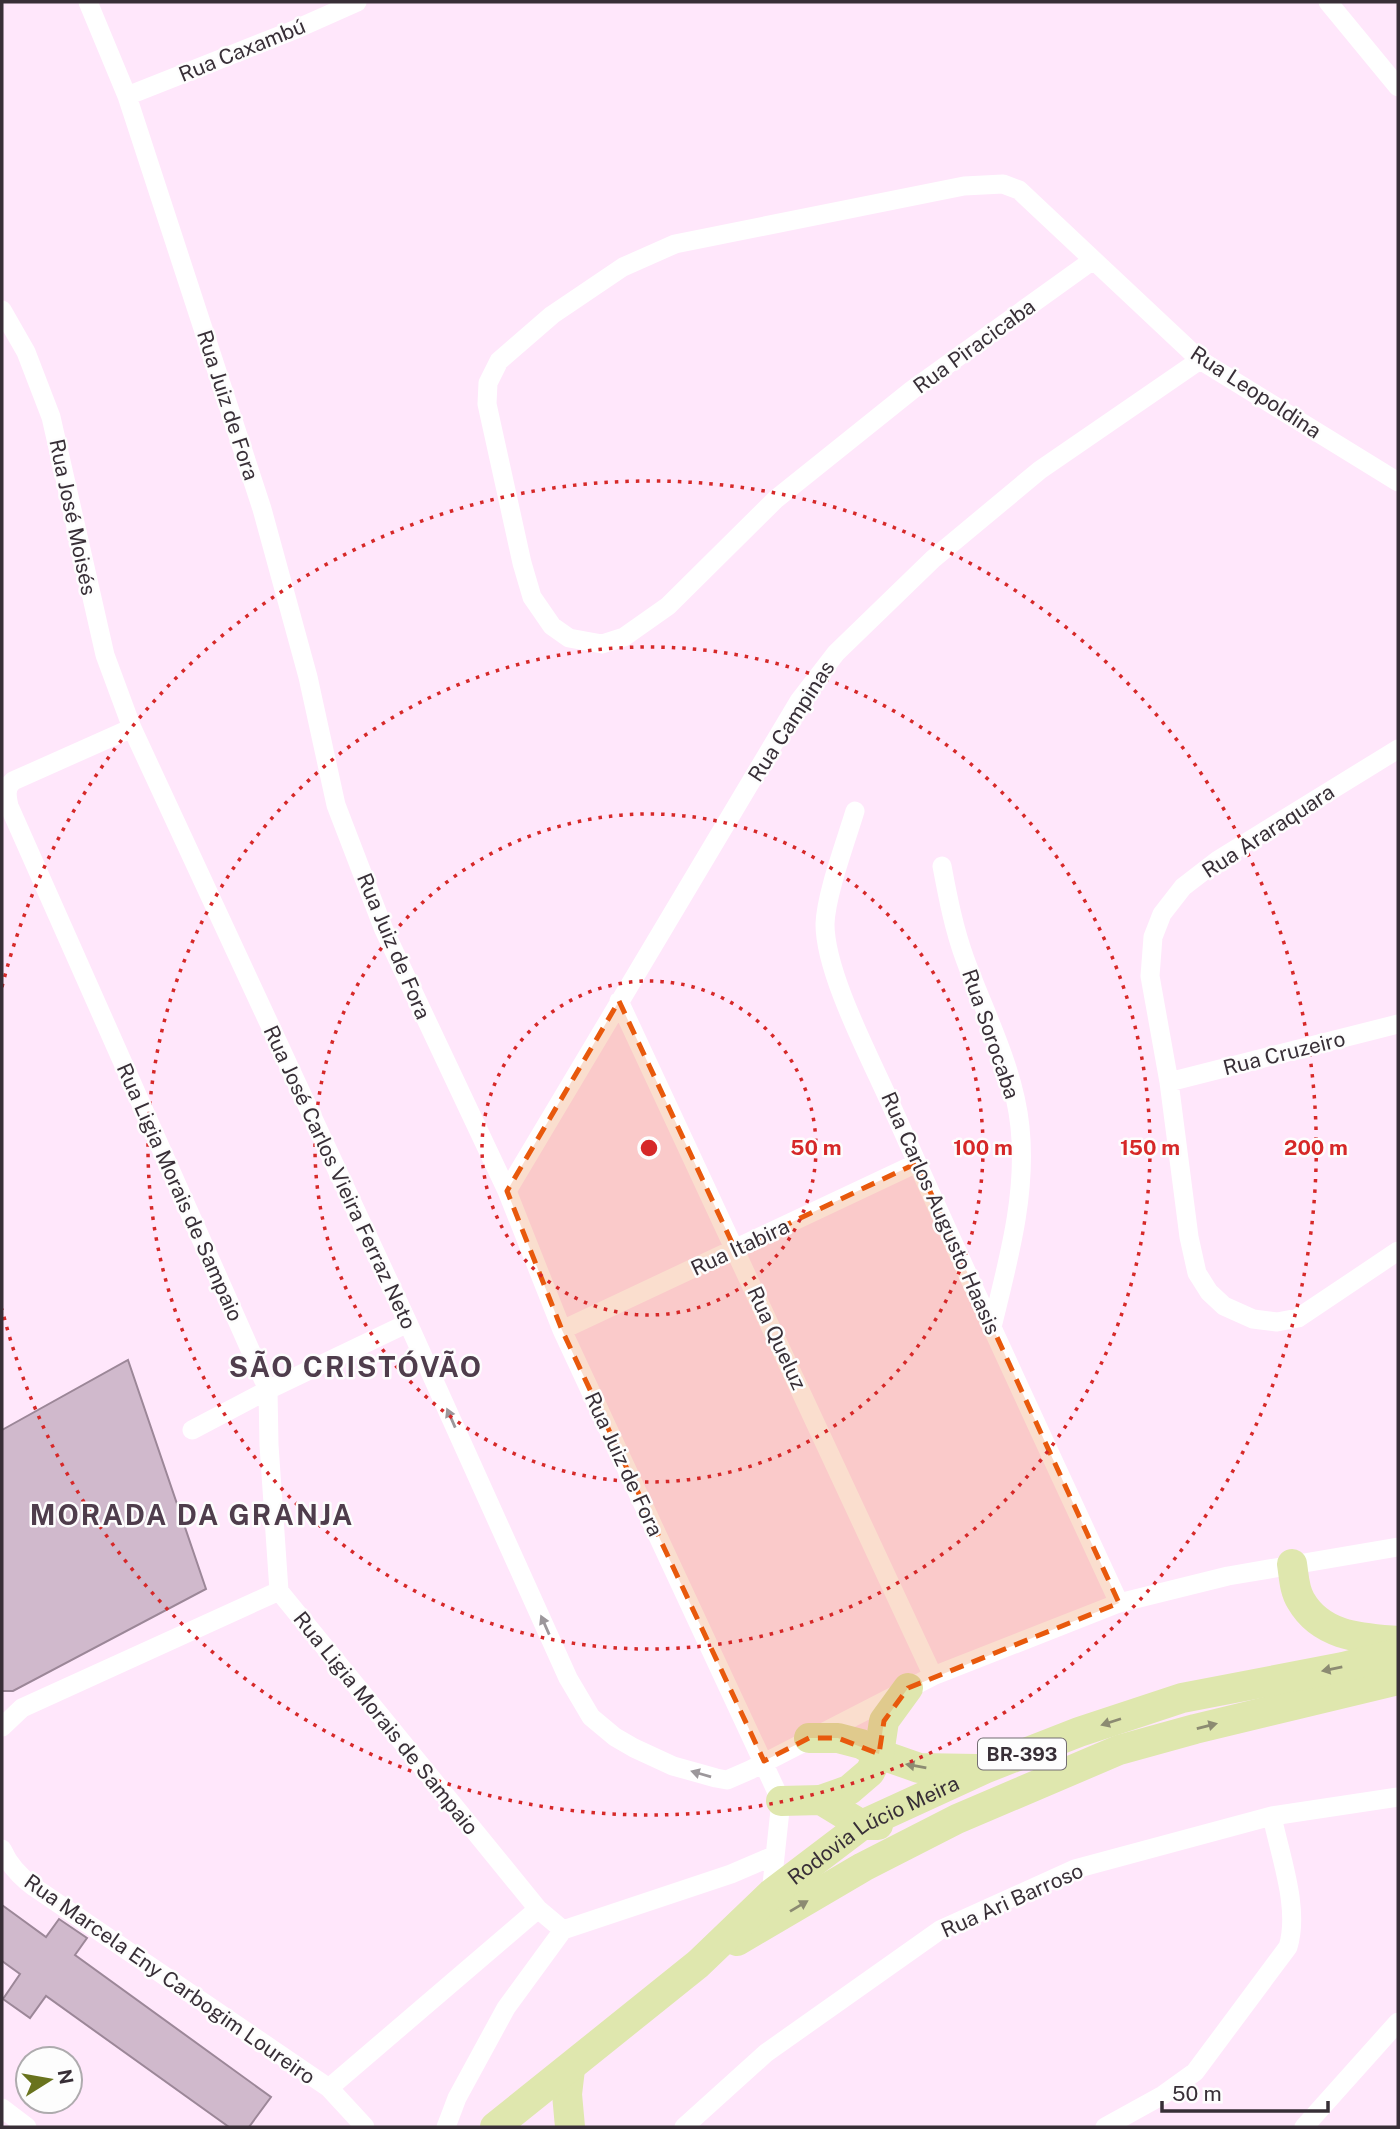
<svg xmlns="http://www.w3.org/2000/svg" width="1400" height="2129" font-family="'Public Sans',sans-serif">
  <style>
    .building { fill: #d0b9cc; stroke: #9c8798; stroke-width: 2 }
    .lines { fill: none; stroke-linecap: round; stroke-linejoin: round }
    .minor { stroke: #fff; stroke-width: 19 }
    .primary { stroke: #dfe7ae; stroke-width: 30 }
    .oneway { fill: #9c979b }
    .oneway2 { fill: #8c8b72 }
    .marked { fill: #e8590c; fill-opacity: 0.2; stroke: #e8590c; stroke-width: 5; stroke-dasharray: 14 9; stroke-linejoin: round }
    .ring { fill: none; stroke: #d62828; stroke-width: 3.5; stroke-dasharray: 3.5 7 }
    .labels { text-anchor: middle; dominant-baseline: central; stroke-width: 5; stroke-linejoin: round; paint-order: stroke }
    .shield { fill: #fdfdfd; stroke: #736d72; stroke-width: 2 }
    .shield-label { font-size: 19px; font-weight: bold; fill: #382f37 }
    .street-label { font-size: 21px; fill: #382f37; stroke: #fdfdfd }
    .district-label { font-size: 28px; font-weight: bold; letter-spacing: 2px; fill: #4f3d4c; stroke: #fdfdfd }
    .centre { fill: #d62828; stroke: #fdfdfd; stroke-width: 3.5 }
    .ring-label { font-size: 21px; text-anchor: middle; font-weight: bold; fill: #d62828; stroke: #fdfdfd; stroke-width: 5; stroke-linejoin: round; paint-order: stroke }
  </style>
  <rect width="100%" height="100%" fill="#ffe7fb"/>
  <!-- building -->
  <path class="building" d="M 128,1360 L 206,1589 L 13,1691 L 2,1691 L 2,1430 Z
    M 2,1905 L 46,1937 L 59,1919 L 87,1938 L 75,1955 L 271,2097 L 249,2127 L 229,2127 L 46,1996 L 30,2018 L 3,1999 L 20,1974 L 2,1961 Z"/>
  <g class="lines">
    <!-- minor -->
    <path class="minor" d="M 88,2 L 127,96 L 262,509 L 308,677 L 336,805 L 384,930 L 507,1191 L 562,1330 L 781,1801 L 771,1894
      M 1328,2 L 1398,87
      M 127,96 L 294,30 L 357,2
      M 1093,260 L 912,390 L 776,499 L 668,606 L 624,637 L 602,644 L 569,638 L 552,626 L 532,597 L 522,563 L 487,404 L 488,383 L 499,361 L 552,315 L 623,267 L 675,244 L 964,186 L 1003,184 L 1019,190 L 1200,360 L 1398,482
      M 2,310 L 26,352 L 51,417 L 105,655 L 132,728 L 408,1323 L 568,1678 L 591,1717 L 615,1737 L 634,1748 L 673,1766 L 716,1778 L 727,1780 L 750,1770 L 933,1676 L 1119,1603 L 1228,1576 L 1398,1547
      M 132,728 L 13,781 C 5,788 7,797 9,806 L 268,1390 L 269,1445 L 279,1591 L 538,1909 L 563,1930
      M 1398,749 L 1218,860 L 1183,887 L 1162,914 L 1153,937 L 1150,976 L 1169,1082 L 1189,1237 L 1197,1273 L 1209,1292 L 1224,1306 L 1253,1319 L 1277,1322 L 1298,1318 L 1398,1251
      M 855,811 C 846,841 826,894 825,924 C 825,974 871,1059 892,1107 C 966,1273 1043,1438 1119,1603
      M 942,866 C 948,898 954,929 965,959 C 985,1014 1014,1068 1020,1127 C 1027,1195 1008,1261 992,1327
      M 619,1001 L 933,1676
      M 1169,1082 L 1398,1024
      M 507,1191 L 799,701 L 836,653 L 933,559 L 1040,470 L 1200,360
      M 562,1330 L 917,1163
      M 192,1430 L 268,1390 L 408,1323
      M 2,1727 L 22,1708 L 279,1591
      M 2,1849 C 9,1865 19,1876 34,1887 L 329,2088 L 365,2127
      M 563,1930 L 731,1874 L 773,1856
      M 329,2088 L 538,1909
      M 2,2108 L 27,2127
      M 446,2127 L 457,2098 L 506,2008 L 563,1930
      M 684,2127 L 766,2053 L 940,1930 L 1075,1869 L 1272,1816 L 1398,1797
      M 1105,2127 L 1163,2095 L 1195,2072 L 1288,1947 C 1300,1908 1280,1856 1272,1816
      M 1304,2127 L 1398,2022"/>
    <!-- primary -->
    <g class="primary">
      <path d="M 1292,1564 C 1294,1576 1294,1590 1301,1601 C 1322,1637 1362,1638 1398,1641"/>
      <path d="M 809,1738 L 838,1738 L 861,1744 L 879,1754 L 919,1768 L 977,1769"/>
      <path d="M 821,1800 L 849,1790 L 870,1772 L 879,1754 L 884,1721 L 908,1688"/>
      <path d="M 781,1801 L 821,1800 L 862,1825 L 878,1825"/>
      <path d="M 737,1941 L 863,1867 L 957,1819 L 1119,1750 L 1195,1729 L 1398,1680"/>
      <path d="M 570,2069 L 567,2094 L 570,2127"/>
      <path id="s1" d="M 495,2127 L 698,1964 L 771,1894 L 862,1825 L 984,1769 L 1079,1732 L 1182,1698 L 1343,1667 L 1398,1653"/>
    </g>
  </g>
  <!-- one-way arrows -->
  <defs><path id="oneway-solid" d="M-6-.8H1V-3.2L6.5 0L1 3.2V.8H-6Z" transform="scale(1.75)"/></defs>
  <g class="oneway">
    <use href="#oneway-solid" transform="translate(451 1418) rotate(-114)"/>
    <use href="#oneway-solid" transform="translate(545 1625) rotate(-114)"/>
    <use href="#oneway-solid" transform="translate(701 1774) rotate(-164)"/>
  </g>
  <g class="oneway2">
    <use href="#oneway-solid" transform="translate(1332 1669) rotate(169)"/>
    <use href="#oneway-solid" transform="translate(1111 1722) rotate(162)"/>
    <use href="#oneway-solid" transform="translate(1207 1726) rotate(-14)"/>
    <use href="#oneway-solid" transform="translate(916 1766) rotate(-170)"/>
    <use href="#oneway-solid" transform="translate(799 1906) rotate(-31)"/>
  </g>
  <!-- marked area -->
  <path class="marked" d="M 619,1001 L 735,1249 L 917,1163 L 1119,1603 L 908,1688 L 884,1721 L 879,1754 L 838,1738 L 809,1738 L 764,1761 L 562,1330 L 507,1191 Z"/>
  <!-- distance rings -->
  <g class="ring">
    <circle cx="649" cy="1148" r="167"/>
    <circle cx="649" cy="1148" r="334"/>
    <circle cx="649" cy="1148" r="501"/>
    <path d="M2 987A667 667 0 1 1 2 1309"/>
  </g>
  <g class="labels">
    <!-- shield labels -->
    <rect class="shield" x="978" y="1738.5" width="88" height="31" rx="5"/>
    <g class="shield-label">
      <text x="1022" y="1754">BR-393</text>
    </g>
    <!-- street labels -->
    <g class="street-label">
      <text transform="translate(242 50) rotate(-22)">Rua Caxambú</text>
      <text transform="translate(974 346) rotate(-36)">Rua Piracicaba</text>
      <text transform="translate(1256 392) rotate(33)">Rua Leopoldina</text>
      <text transform="translate(228 405) rotate(72)">Rua Juiz de Fora</text>
      <text transform="translate(73 517) rotate(78)">Rua José Moisés</text>
      <text transform="translate(791 721) rotate(-57)">Rua Campinas</text>
      <text transform="translate(1268 831) rotate(-33)">Rua Araraquara</text>
      <text transform="translate(394 946) rotate(67)">Rua Juiz de Fora</text>
      <text transform="translate(991 1034) rotate(71)">Rua Sorocaba</text>
      <text transform="translate(1284 1053) rotate(-14)">Rua Cruzeiro</text>
      <text transform="translate(340 1177) rotate(65)">Rua José Carlos Vieira Ferraz Neto</text>
      <text transform="translate(180 1192) rotate(66)">Rua Ligia Morais de Sampaio</text>
      <text transform="translate(941 1213) rotate(66)">Rua Carlos Augusto Haasis</text>
      <text transform="translate(740 1247) rotate(-25)">Rua Itabira</text>
      <text transform="translate(777 1338) rotate(65)">Rua Queluz</text>
      <text transform="translate(624 1464) rotate(65)">Rua Juiz de Fora</text>
      <text transform="translate(386 1723) rotate(51)">Rua Ligia Morais de Sampaio</text>
      <text stroke="none"><textPath href="#s1" startOffset="483">Rodovia Lúcio Meira</textPath></text>
      <text transform="translate(1012 1900) rotate(-24)">Rua Ari Barroso</text>
      <text transform="translate(170 1979) rotate(35)">Rua Marcela Eny Carbogim Loureiro</text>
    </g>
    <!-- district labels -->
    <g class="district-label">
      <text x="356" y="1366">SÃO CRISTÓVÃO</text>
      <text x="192" y="1514">MORADA DA GRANJA</text>
    </g>
  </g>
  <circle cx="649" cy="1148" r="10" class="centre"/>
  <g class="ring-label">
    <text x="816" y="1155">50 m</text>
    <text x="983" y="1155">100 m</text>
    <text x="1150" y="1155">150 m</text>
    <text x="1316" y="1155">200 m</text>
  </g>
  <!-- border -->
  <rect width="1400" height="2129" fill="none" stroke="#382f37" stroke-width="7"/>
  <!-- north arrow -->
  <g transform="translate(49 2080) rotate(79)"><circle r="33" fill="#fdfdfd" stroke="#aeabae" stroke-width="2"/>
  <path d="M0-5L12 26L0 18L-12 26Z" fill="#69731d"/>
  <text y="-10" font-size="19" font-weight="bold" text-anchor="middle" fill="#382f37">N</text>
  </g>
  <!-- scale -->
  <path d="M1162 2101v10h166v-10" fill="none" stroke="#382f37" stroke-width="3.5"/>
  <text x="1172" y="2101" font-size="21" fill="#382f37" stroke="#fdfdfd" stroke-width="5" paint-order="stroke">50 m</text>
</svg>
